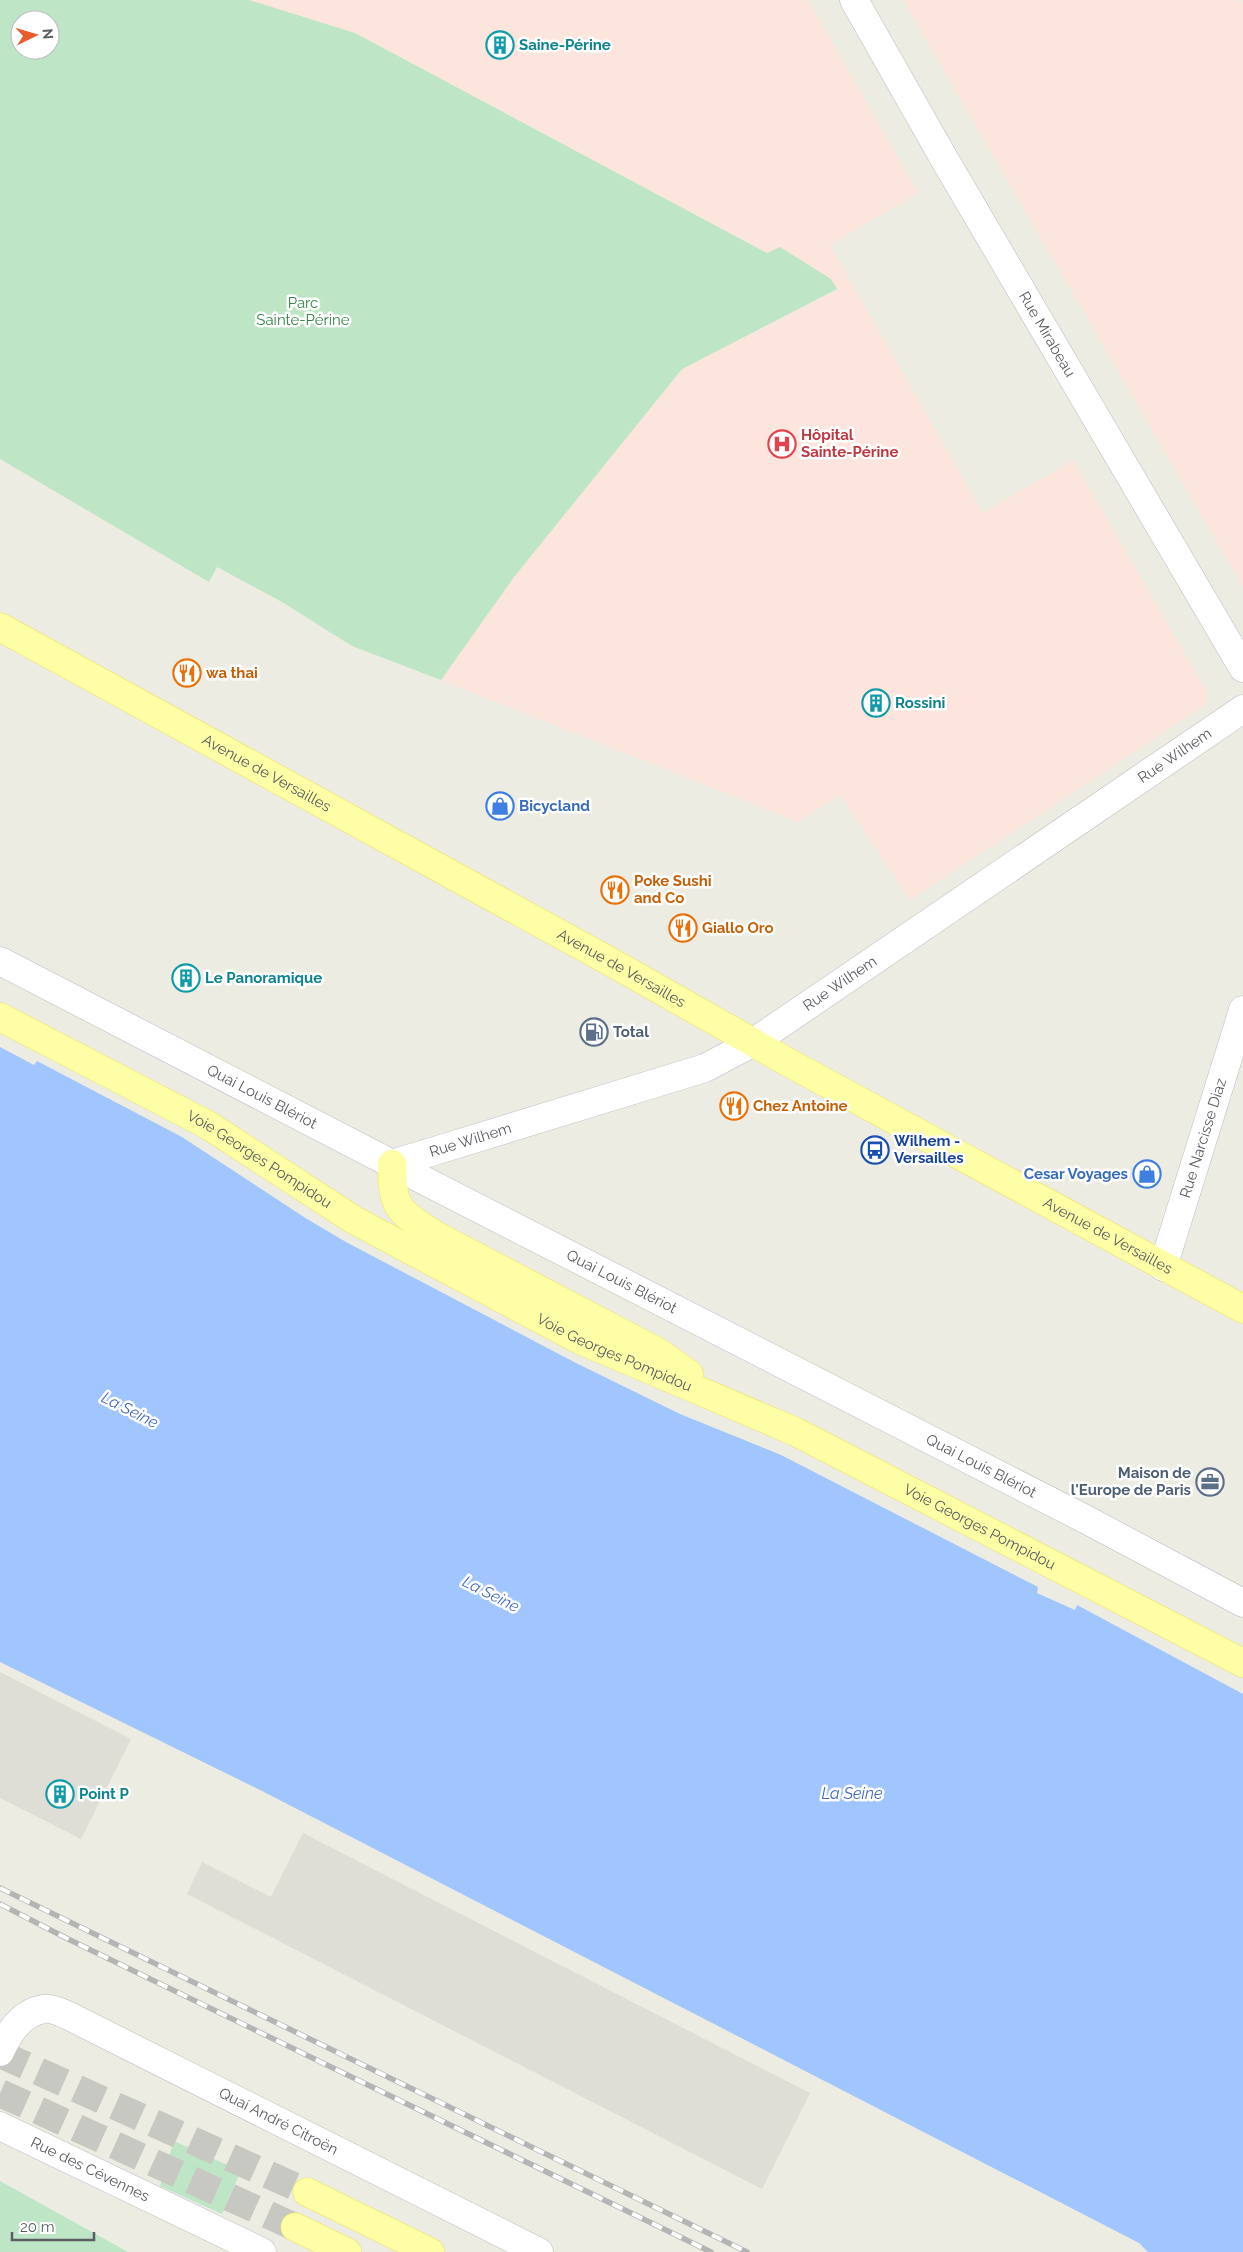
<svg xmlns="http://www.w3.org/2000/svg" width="1243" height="2252" font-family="Raleway,sans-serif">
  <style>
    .industrial { fill: #deded6 }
    .medical { fill: #fbe5dd }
    .green { fill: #bee5c5; fill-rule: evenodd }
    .water { fill: #a1c5fe }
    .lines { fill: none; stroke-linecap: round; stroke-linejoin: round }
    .primary-tunnel { stroke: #c8c8c2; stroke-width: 28; stroke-dasharray: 28 14; stroke-linecap: butt }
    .minor-casing { stroke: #babbc1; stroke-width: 29 }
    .tertiary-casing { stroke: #babbc1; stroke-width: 29 }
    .primary-casing { stroke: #efdf59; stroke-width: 29 }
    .minor { stroke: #fff; stroke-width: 28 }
    .tertiary { stroke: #fff; stroke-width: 28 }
    .primary { stroke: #fdfea6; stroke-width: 28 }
    .rail-casing { stroke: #b3b4b4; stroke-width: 5.5 }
    .rail { stroke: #fff; stroke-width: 4; stroke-dasharray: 11; stroke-linecap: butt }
    .labels { text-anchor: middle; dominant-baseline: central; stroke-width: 5; stroke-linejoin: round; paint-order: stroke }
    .culture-label { font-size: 15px; font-weight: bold; fill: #0d838f; stroke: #fff; text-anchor: start }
    .park-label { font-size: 15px; fill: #368648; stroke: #fff }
    .street-label { font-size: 15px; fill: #5a5d63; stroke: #fff }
    .health-label { font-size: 15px; font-weight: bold; fill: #be3a42; stroke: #fff; text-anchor: start }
    .food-label { font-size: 15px; font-weight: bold; fill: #c56008; stroke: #fff; text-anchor: start }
    .shop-label { font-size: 15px; font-weight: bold; fill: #366cbe; stroke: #fff; text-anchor: start }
    .service-label { font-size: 15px; font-weight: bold; fill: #4e5e75; stroke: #fff; text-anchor: start }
    .transit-label { font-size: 15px; font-weight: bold; fill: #164399; stroke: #fff; text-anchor: start }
    .water-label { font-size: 16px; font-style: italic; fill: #446bc1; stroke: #fff }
  </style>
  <rect width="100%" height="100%" fill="#edece2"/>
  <!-- industrial -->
  <path class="industrial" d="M 0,1672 L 131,1739 L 81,1839 L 0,1798 Z
    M 303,1833 L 810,2093 L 762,2189 L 187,1894 L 202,1862 L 271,1897 Z"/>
  <!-- medical -->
  <path class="medical" d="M 249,0 L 808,0 L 918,193 L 830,245 L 983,513 L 1073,460 L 1207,692 L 1205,705 L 910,900 L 840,795 L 798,822 L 441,680 L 532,551 L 682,369 L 837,290 L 780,247 L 767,253 L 355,33 L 326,42 Z
    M 903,0 L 1237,0 L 1243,3 L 1243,587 Z"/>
  <!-- green -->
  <path class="green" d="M 0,0 L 249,0 L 355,33 L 767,253 L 780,247 L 831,279 L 837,289 L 682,369 L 514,577 L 441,680 L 352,646 L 282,602 L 217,567 L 209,582 L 0,459 ZM 20,20 L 50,20 L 50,50 L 20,50 Z
    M 174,2141 L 241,2171 L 222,2214 L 160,2186 Z
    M 0,2181 L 128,2252 L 0,2252 Z"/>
  <!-- water -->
  <path class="water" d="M 0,1047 L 34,1065 L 37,1061 L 182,1137 L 307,1219 L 346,1242 L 574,1362 L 680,1414 L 781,1455 L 1038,1587 L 1037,1593 L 1075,1610 L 1077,1605 L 1243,1694 L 1243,2252 L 1148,2252 L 1139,2243 L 264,1792 L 0,1662 Z"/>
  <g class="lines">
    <!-- primary-tunnel -->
    <path class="primary-tunnel" d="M 0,2054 L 307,2192
      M 0,2093 L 295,2227"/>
    <!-- minor casing -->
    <g class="minor-casing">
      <g id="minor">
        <path id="s1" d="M 392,1164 L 1085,1519 L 1243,1603"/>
        <path id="s2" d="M 392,1164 L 705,1068 L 754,1042"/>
        <path id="s3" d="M 1163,1267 L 1243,1010"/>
        <path id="s4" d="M 0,2052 C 8,2034 21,2012 44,2009 C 52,2008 60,2012 67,2015 L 539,2252"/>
        <path id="s5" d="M 0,2126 L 262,2252"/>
      </g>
    </g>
    <!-- tertiary casing -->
    <g class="tertiary-casing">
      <g id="tertiary">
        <path id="s6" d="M 854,0 L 946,162 L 1243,668"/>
        <path id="s7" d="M 0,961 L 392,1164"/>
        <path id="s8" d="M 754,1042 L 1243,709"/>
      </g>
    </g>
    <!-- primary casing -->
    <g class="primary-casing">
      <g id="primary">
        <path id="s9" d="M 0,627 L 611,962 L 784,1060 L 1243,1309"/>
        <path id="s10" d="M 0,1017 L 208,1125 L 354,1220 L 578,1339 L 796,1432 L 1243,1663"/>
        <path d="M 392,1164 C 392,1210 399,1211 435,1235 L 658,1352 L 689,1374"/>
        <path d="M 307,2192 L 430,2252"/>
        <path d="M 295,2227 L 347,2252"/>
      </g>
    </g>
    <!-- minor -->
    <use href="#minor" class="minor"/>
    <!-- tertiary -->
    <use href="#tertiary" class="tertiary"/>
    <!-- primary -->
    <use href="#primary" class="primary"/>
    <!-- rail casing -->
    <g class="rail-casing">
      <path id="rail" d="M 0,1888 L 747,2252
        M 0,1904 L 66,1938 L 711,2252"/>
    </g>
    <!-- rail -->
    <use href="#rail" class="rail"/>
  </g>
  <!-- icons -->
  <defs>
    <g id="building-ring" transform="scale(1.4375)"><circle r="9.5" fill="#fff" stroke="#0f9aa8" stroke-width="1.5"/><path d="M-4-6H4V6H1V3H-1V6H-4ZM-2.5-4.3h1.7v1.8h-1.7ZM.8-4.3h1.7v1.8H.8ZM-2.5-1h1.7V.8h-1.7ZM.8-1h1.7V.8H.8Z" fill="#0f9aa8"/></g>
    <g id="hospital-ring" transform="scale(1.4375)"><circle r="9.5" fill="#fff" stroke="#e0444e" stroke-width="1.5"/><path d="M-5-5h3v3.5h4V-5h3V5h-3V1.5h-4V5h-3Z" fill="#e0444e"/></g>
    <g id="restaurant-ring" transform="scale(1.4375)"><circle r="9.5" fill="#fff" stroke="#e8710a" stroke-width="1.5"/><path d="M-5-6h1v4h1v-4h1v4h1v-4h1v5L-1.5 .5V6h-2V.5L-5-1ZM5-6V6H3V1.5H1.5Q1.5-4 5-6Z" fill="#e8710a"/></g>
    <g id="shop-ring" transform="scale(1.4375)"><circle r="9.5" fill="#fff" stroke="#3f7fe0" stroke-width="1.5"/><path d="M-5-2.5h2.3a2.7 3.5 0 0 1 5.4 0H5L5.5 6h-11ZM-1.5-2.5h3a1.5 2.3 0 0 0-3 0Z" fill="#3f7fe0"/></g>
    <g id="fuel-ring" transform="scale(1.4375)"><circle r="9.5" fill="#fff" stroke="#5c6f8a" stroke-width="1.5"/><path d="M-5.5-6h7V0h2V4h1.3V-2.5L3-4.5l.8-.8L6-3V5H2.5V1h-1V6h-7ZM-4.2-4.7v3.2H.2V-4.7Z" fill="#5c6f8a"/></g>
    <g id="bus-ring" transform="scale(1.4375)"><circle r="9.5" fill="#fff" stroke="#1a4fb4" stroke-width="1.5"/><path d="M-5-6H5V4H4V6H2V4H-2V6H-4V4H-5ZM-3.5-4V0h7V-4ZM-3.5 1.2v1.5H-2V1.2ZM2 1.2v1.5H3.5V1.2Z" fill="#1a4fb4"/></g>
    <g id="office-ring" transform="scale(1.4375)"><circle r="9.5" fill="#fff" stroke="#5c6f8a" stroke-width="1.5"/><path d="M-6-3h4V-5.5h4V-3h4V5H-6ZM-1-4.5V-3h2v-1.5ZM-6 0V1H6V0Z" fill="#5c6f8a"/></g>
  </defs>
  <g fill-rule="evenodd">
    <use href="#building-ring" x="500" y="45"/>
    <use href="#hospital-ring" x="782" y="444"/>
    <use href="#restaurant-ring" x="187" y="673"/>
    <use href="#building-ring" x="876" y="703"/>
    <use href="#shop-ring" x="500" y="806"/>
    <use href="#restaurant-ring" x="615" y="890"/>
    <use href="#restaurant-ring" x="683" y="928"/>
    <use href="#building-ring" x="186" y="978"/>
    <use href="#fuel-ring" x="594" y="1032"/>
    <use href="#restaurant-ring" x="734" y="1106"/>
    <use href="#bus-ring" x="875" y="1150"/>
    <use href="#shop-ring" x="1147" y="1174"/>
    <use href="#office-ring" x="1210" y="1482"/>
    <use href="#building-ring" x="60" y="1794"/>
  </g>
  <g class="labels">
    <!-- culture labels -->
    <g class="culture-label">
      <text x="519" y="45">Saine-Périne</text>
      <text x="895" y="703">Rossini</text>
      <text x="205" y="978">Le Panoramique</text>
      <text x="79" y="1794">Point P</text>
    </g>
    <!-- park labels -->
    <g class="park-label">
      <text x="303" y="303">Parc<tspan x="303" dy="17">Sainte-Périne</tspan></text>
    </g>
    <!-- street labels -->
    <g class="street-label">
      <text stroke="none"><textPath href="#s6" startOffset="386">Rue Mirabeau</textPath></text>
      <text stroke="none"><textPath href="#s8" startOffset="509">Rue Wilhem</textPath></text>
      <text stroke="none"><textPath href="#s9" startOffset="304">Avenue de Versailles</textPath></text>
      <text stroke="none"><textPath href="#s9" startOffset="709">Avenue de Versailles</textPath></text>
      <text stroke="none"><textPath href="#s8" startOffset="104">Rue Wilhem</textPath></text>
      <text stroke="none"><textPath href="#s7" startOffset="295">Quai Louis Blériot</textPath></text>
      <text stroke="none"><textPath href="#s3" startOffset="135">Rue Narcisse Diaz</textPath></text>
      <text stroke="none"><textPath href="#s2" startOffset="82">Rue Wilhem</textPath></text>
      <text stroke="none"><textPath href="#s10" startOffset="296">Voie Georges Pompidou</textPath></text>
      <text stroke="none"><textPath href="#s9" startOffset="1264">Avenue de Versailles</textPath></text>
      <text stroke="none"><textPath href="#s1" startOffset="258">Quai Louis Blériot</textPath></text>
      <text stroke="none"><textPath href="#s10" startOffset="701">Voie Georges Pompidou</textPath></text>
      <text stroke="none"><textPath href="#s1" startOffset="662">Quai Louis Blériot</textPath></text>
      <text stroke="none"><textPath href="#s10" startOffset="1106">Voie Georges Pompidou</textPath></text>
      <text stroke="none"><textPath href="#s4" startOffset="325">Quai André Citroën</textPath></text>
      <text stroke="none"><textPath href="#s5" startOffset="100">Rue des Cévennes</textPath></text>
    </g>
    <!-- health labels -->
    <g class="health-label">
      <text x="801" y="435">Hôpital<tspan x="801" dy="17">Sainte-Périne</tspan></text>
    </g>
    <!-- food labels -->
    <g class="food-label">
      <text x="206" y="673">wa thai</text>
      <text x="634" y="881">Poke Sushi<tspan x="634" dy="17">and Co</tspan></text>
      <text x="702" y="928">Giallo Oro</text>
      <text x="753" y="1106">Chez Antoine</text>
    </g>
    <!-- shop labels -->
    <g class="shop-label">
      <text x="519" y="806">Bicycland</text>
      <text x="1128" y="1174" text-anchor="end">Cesar Voyages</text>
    </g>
    <!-- service labels -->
    <g class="service-label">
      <text x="613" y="1032">Total</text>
      <text x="1191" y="1473" text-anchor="end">Maison de<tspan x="1191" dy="17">l'Europe de Paris</tspan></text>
    </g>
    <!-- transit labels -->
    <g class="transit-label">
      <text x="894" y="1141">Wilhem -<tspan x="894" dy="17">Versailles</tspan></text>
    </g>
    <!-- water labels -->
    <g class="water-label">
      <text transform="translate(130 1410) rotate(27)">La Seine</text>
      <text transform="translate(491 1594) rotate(27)">La Seine</text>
      <text x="852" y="1793">La Seine</text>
    </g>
  </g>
  <!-- north arrow -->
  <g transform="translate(35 35) rotate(85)"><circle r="24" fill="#ffffff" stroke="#bdbec1"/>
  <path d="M0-4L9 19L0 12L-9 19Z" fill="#e75d2e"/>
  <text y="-8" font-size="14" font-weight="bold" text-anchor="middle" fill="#5a5d63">N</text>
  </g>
  <!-- scale -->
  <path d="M12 2232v8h82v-8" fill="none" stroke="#5a5d63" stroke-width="2.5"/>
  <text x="20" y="2232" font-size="15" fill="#5a5d63" stroke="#ffffff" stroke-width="4" paint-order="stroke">20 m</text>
</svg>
